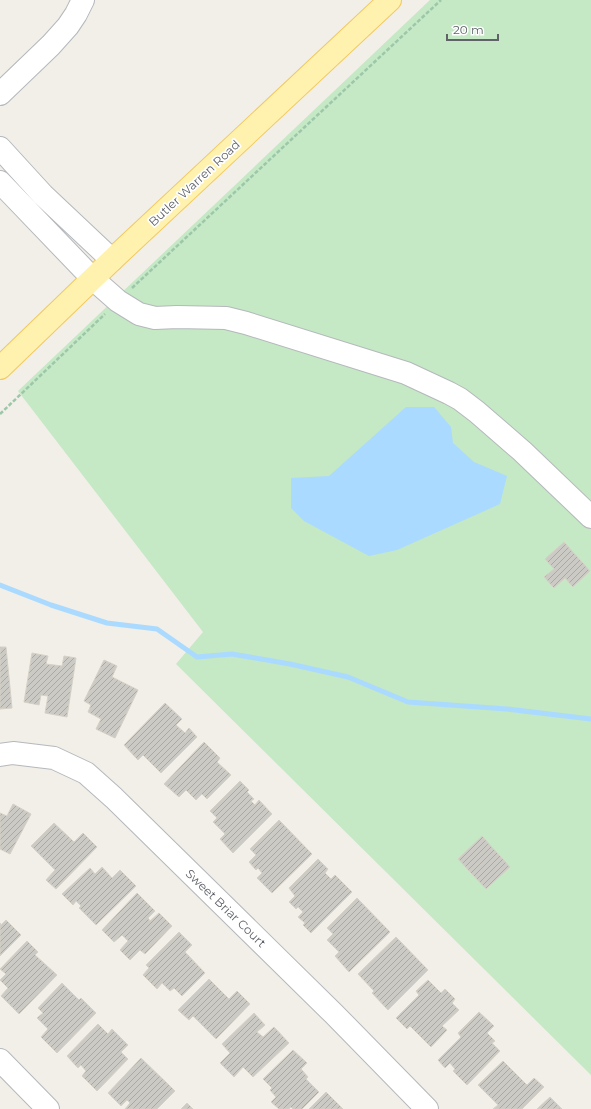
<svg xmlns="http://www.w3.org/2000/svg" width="591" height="1109" font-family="Montserrat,sans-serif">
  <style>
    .grass { fill: #c5e8c5 }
    .water { fill: #aadaff }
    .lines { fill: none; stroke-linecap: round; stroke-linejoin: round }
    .stream { stroke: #aadaff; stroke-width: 5 }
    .building { fill: url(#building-hatch); stroke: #d6d1c6 }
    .minor-casing { stroke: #b5b8bc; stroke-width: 24 }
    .major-casing { stroke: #f2c960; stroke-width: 24 }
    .path { stroke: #9cc7a9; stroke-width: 2.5; stroke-dasharray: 4 2; stroke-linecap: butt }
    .minor { stroke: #fff; stroke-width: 22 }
    .major { stroke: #fff2af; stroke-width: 22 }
    .labels { text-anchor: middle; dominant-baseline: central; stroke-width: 3.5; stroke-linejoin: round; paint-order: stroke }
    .street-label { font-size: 12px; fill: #5f6368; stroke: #fff }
  </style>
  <defs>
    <pattern id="building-hatch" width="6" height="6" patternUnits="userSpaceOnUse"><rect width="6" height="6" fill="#cccac5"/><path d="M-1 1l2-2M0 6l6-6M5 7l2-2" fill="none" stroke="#a9a8a4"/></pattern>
  </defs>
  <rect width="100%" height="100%" fill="#f1efe8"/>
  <!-- grass -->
  <path class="grass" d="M 430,0 L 591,0 L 591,1075 L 176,664 L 203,632 L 18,391 Z"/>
  <!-- water -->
  <path class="water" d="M 406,407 L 434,407 L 451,427 L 453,443 L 474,462 L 507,476 L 500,504 L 397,550 L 369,556 L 304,521 L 291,508 L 291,478 L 329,476 Z"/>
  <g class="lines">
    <!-- stream -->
    <path class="stream" d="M 0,585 L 51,605 L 107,623 L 157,629 L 197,657 L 232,654 L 290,664 L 348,677 L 408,702 L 507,709 L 591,719"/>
  </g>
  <!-- building -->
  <path class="building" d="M 564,542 L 590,571 L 573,587 L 565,578 L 554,588 L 544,577 L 554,569 L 545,559 Z
    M 0,647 L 6,647 L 12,708 L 0,709 Z
    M 32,653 L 48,656 L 46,664 L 62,666 L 64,656 L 76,658 L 67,717 L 45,713 L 48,696 L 41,695 L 39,705 L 24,702 Z
    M 104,660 L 117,666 L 112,677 L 138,690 L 115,738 L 96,729 L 101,719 L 88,712 L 91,705 L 84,701 Z
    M 165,703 L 182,719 L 176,725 L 185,733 L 189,728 L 197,737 L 161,773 L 143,755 L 138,760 L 124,745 Z
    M 204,742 L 220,758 L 217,762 L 231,775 L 207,799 L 202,794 L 196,800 L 186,790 L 179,797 L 164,784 Z
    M 240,781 L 249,790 L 247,792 L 254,799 L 251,801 L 255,805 L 259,800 L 272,814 L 233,853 L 220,839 L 225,834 L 213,822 L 217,818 L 210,811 Z
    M 13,804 L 31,814 L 10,854 L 0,849 L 0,813 L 7,816 Z
    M 279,820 L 312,854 L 272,893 L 257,878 L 262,873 L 258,868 L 256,870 L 249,862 L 256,855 L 250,849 Z
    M 54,823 L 74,842 L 83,833 L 97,847 L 56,889 L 46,880 L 55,870 L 31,846 Z
    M 482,836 L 510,867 L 486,889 L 458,859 Z
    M 318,859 L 328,869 L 325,873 L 331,879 L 335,875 L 352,892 L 311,933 L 303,925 L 305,923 L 298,917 L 303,912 L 298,907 L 296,909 L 289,902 L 295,896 L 289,888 Z
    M 102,867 L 112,878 L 120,870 L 136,886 L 96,925 L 79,908 L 81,906 L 76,901 L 73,905 L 62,894 L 90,868 L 95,874 Z
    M 137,893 L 155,911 L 148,918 L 150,921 L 159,913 L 172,926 L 145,954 L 140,950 L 130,960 L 120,950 L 128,941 L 122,935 L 114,942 L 102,930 Z
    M 357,898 L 390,932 L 349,972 L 335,956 L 339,952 L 327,940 L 333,934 L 327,928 Z
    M 6,920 L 21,935 L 0,956 L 0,923 L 1,925 Z
    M 179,932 L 192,945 L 185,952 L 205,973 L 182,996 L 174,988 L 170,991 L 162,983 L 157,989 L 143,975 L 149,968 L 146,965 Z
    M 396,937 L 428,970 L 388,1010 L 372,993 L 374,991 L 358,974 Z
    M 27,941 L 38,952 L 35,955 L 57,975 L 19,1014 L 1,996 L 8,988 L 0,980 L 6,974 L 0,969 Z
    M 209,979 L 229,999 L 237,991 L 250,1004 L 216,1039 L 193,1016 L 189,1020 L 178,1010 Z
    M 428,980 L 441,993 L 445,989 L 455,999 L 452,1003 L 459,1010 L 442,1026 L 447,1030 L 431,1047 L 410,1026 L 407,1029 L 396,1018 L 419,995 L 416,991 Z
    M 62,983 L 79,1000 L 81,998 L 96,1013 L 57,1053 L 41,1037 L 48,1029 L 37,1018 L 43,1013 L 38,1008 Z
    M 479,1012 L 494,1026 L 487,1033 L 495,1041 L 492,1043 L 500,1051 L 467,1085 L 453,1071 L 455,1069 L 450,1063 L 445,1068 L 438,1060 L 461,1037 L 458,1033 Z
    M 254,1013 L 265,1025 L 257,1032 L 263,1037 L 274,1027 L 289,1043 L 253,1077 L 243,1067 L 234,1077 L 220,1063 L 230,1053 L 222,1044 Z
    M 98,1024 L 108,1034 L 112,1029 L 128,1045 L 121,1052 L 128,1059 L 97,1091 L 82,1076 L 86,1071 L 81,1065 L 78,1068 L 67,1056 Z
    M 293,1050 L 307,1063 L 301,1069 L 308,1077 L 306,1079 L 319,1092 L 302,1109 L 293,1109 L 291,1107 L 289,1109 L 279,1109 L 271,1102 L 276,1097 L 270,1090 L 272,1088 L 263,1079 Z
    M 141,1058 L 175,1091 L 157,1109 L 125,1109 L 130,1103 L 127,1100 L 121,1106 L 108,1093 Z
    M 503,1061 L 527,1085 L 534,1078 L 544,1087 L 522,1109 L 493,1109 L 498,1105 L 478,1085 Z
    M 326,1092 L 343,1109 L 309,1109 Z
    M 550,1097 L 562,1109 L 537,1109 Z
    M 187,1103 L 193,1109 L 181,1109 Z"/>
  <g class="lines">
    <!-- minor casing -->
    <g class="minor-casing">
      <path id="minor" d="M 0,94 L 51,45 L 68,26 L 76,14 L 83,0
        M 0,148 L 43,195 L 112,260
        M 0,182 L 93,279 L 118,301 L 139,314 L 155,318 L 177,317 L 226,318 L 246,323 L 406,373 L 449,393 L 460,399 L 477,412 L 522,451 L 591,517
        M 0,755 L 13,753 L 54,758 L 86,773 L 114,798 L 334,1014 L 427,1109
        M 0,1060 L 48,1109"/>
    </g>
    <!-- major casing -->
    <g class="major-casing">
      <path id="major" d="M 0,368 L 112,260 L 390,0"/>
    </g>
    <!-- path -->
    <path class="path" d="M 132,288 L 441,0
      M 0,414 L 105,314"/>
    <!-- minor -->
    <use href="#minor" class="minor"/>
    <!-- major -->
    <use href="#major" class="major"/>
  </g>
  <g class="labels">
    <!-- street labels -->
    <g class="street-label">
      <text transform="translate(194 183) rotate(-43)">Butler Warren Road</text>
      <text transform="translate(226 908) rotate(44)">Sweet Briar Court</text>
    </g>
  </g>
  <!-- scale -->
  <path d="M447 34v6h51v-6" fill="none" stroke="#5f6368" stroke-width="2"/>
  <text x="453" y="34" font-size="12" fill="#5f6368" stroke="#ffffff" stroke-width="3" paint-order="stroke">20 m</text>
</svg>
